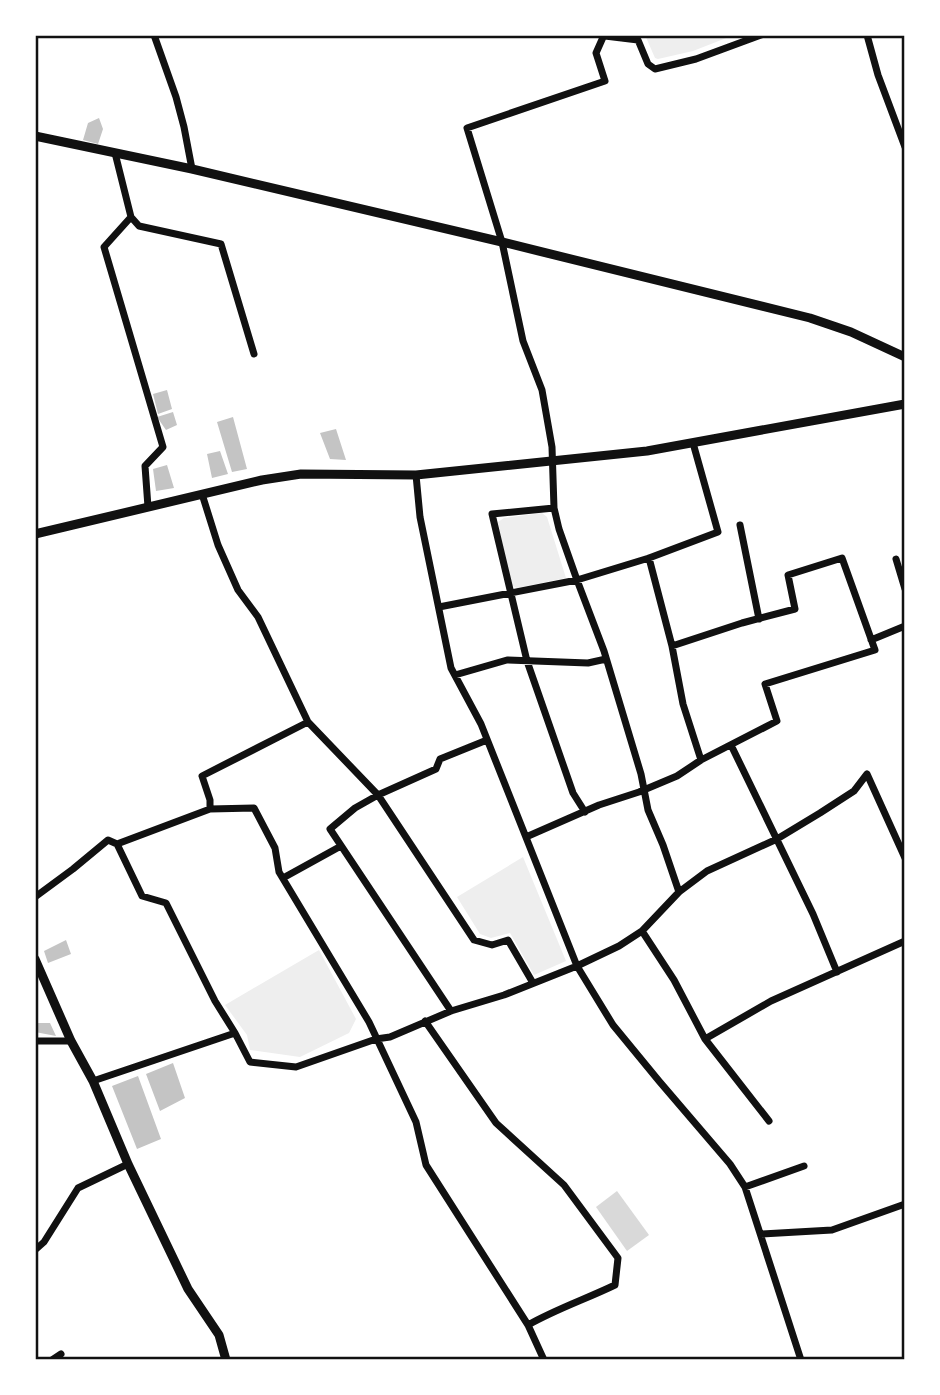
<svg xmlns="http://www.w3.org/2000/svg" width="940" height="1395" font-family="'Source Sans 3',sans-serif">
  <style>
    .green { fill: #eee }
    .water { fill: #d9d9d9 }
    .building { fill: #c4c4c4 }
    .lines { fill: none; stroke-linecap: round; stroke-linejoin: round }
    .minor { stroke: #111; stroke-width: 7 }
    .tertiary { stroke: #111; stroke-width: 9 }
    .neatline { fill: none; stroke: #111; stroke-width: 2.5 }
  </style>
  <rect width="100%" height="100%" fill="#fff"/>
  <!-- green -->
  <path class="green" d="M 645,35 L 734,35 L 693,51 L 658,59 L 655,58 Z
    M 542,513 L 547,517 L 566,578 L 517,588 L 511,585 L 498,522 L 504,518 Z
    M 523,857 L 566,961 L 534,975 L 510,933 L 491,938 L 480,934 L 457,897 Z
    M 319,950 L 356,1019 L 349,1033 L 300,1057 L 250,1050 L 247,1035 L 225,1005 Z"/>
  <!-- water -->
  <path class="water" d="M 617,1191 L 649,1235 L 627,1251 L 596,1207 Z"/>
  <!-- building -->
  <path class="building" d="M 99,118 L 103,129 L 98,144 L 83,140 L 88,123 Z
    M 167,390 L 172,409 L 158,414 L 153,394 Z
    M 173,412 L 177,425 L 166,430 L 157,417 Z
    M 233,417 L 247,469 L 232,472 L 217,422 Z
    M 336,429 L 346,460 L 330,459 L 320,433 Z
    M 220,451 L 228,474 L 212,478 L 207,454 Z
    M 167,465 L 174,488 L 156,491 L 153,469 Z
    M 66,940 L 71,954 L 48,963 L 44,951 Z
    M 35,1023 L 50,1023 L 56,1036 L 35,1032 Z
    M 173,1063 L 185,1098 L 160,1111 L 146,1074 Z
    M 138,1076 L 161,1139 L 137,1149 L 112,1086 Z"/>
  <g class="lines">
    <!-- minor -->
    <path class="minor" d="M 154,35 L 176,97 L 184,127 L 192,169
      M 604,35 L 596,53 L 605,81 L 467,128 L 502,242 L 523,341 L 542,390 L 552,447 L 554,508 L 559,529 L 577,580 L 604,651 L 641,774 L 648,810 L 663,845 L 679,892
      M 867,35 L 878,75 L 905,147
      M 605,36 L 638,40 L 648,64 L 655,69 L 696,59 L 761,35
      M 115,153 L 131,217 L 139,226 L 221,244 L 254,354
      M 131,217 L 104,247 L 163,447 L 145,466 L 148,507
      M 416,475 L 420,517 L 451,668 L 481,724 L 577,966 L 613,1025 L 659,1081 L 730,1164 L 745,1187 L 801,1360
      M 202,494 L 218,545 L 238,590 L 258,617 L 308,722 L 378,795 L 474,940 L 492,945 L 508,940 L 533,983
      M 554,508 L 492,514 L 527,661 L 573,793 L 585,812
      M 740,525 L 759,619
      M 649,558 L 672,646 L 683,704 L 701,760
      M 896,559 L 905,589
      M 439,607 L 577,580 L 649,558 L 718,532 L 693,443
      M 871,640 L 905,626
      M 455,675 L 507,660 L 588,663 L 606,659
      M 731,745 L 813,914 L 837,972
      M 210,809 L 210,800 L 202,776 L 308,722
      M 526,837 L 599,805 L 639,792 L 677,776 L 701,760 L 777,721 L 765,684 L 875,650 L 842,558 L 788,575 L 795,609 L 742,623 L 672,646
      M 117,844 L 142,896 L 166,903 L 215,1001 L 235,1033
      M 283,878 L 341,846
      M 35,897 L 73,869 L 108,840 L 117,844 L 210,809 L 254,808 L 275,848 L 279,872 L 369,1022 L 416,1122 L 426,1165 L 528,1325 L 544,1360
      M 642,931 L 674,980 L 705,1039 L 769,1121
      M 451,1011 L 330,829 L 355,808 L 378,795 L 436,769 L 440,759 L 487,740
      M 425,1021 L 496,1123 L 564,1185 L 618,1258 L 615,1285 C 586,1299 556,1309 528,1325
      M 705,1039 L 771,1001 L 905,941
      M 35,1041 L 71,1041
      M 93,1081 L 235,1033 L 250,1062 L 296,1067 L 376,1039 L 390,1037 L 451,1011 L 504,995 L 577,966 L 619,946 L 642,931 L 679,892 L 707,871 L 777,839 L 820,813 L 854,791 L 867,774 L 905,858
      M 745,1187 L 804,1166
      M 761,1234 L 832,1230 L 905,1204
      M 35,1250 L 44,1242 L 78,1188 L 128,1164
      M 52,1360 L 61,1354"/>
    <!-- tertiary -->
    <path class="tertiary" d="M 35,136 L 192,169 L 502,242 L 810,318 L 851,332 L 905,357
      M 35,534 L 262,480 L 301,474 L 416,475 L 647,451 L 905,404
      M 35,959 L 71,1041 L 93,1081 L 128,1164 L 188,1289 L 219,1335 L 226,1360"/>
  </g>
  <!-- border -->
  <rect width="940" height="1395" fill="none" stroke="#ffffff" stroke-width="74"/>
  <rect x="37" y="37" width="866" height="1321" class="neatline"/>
</svg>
